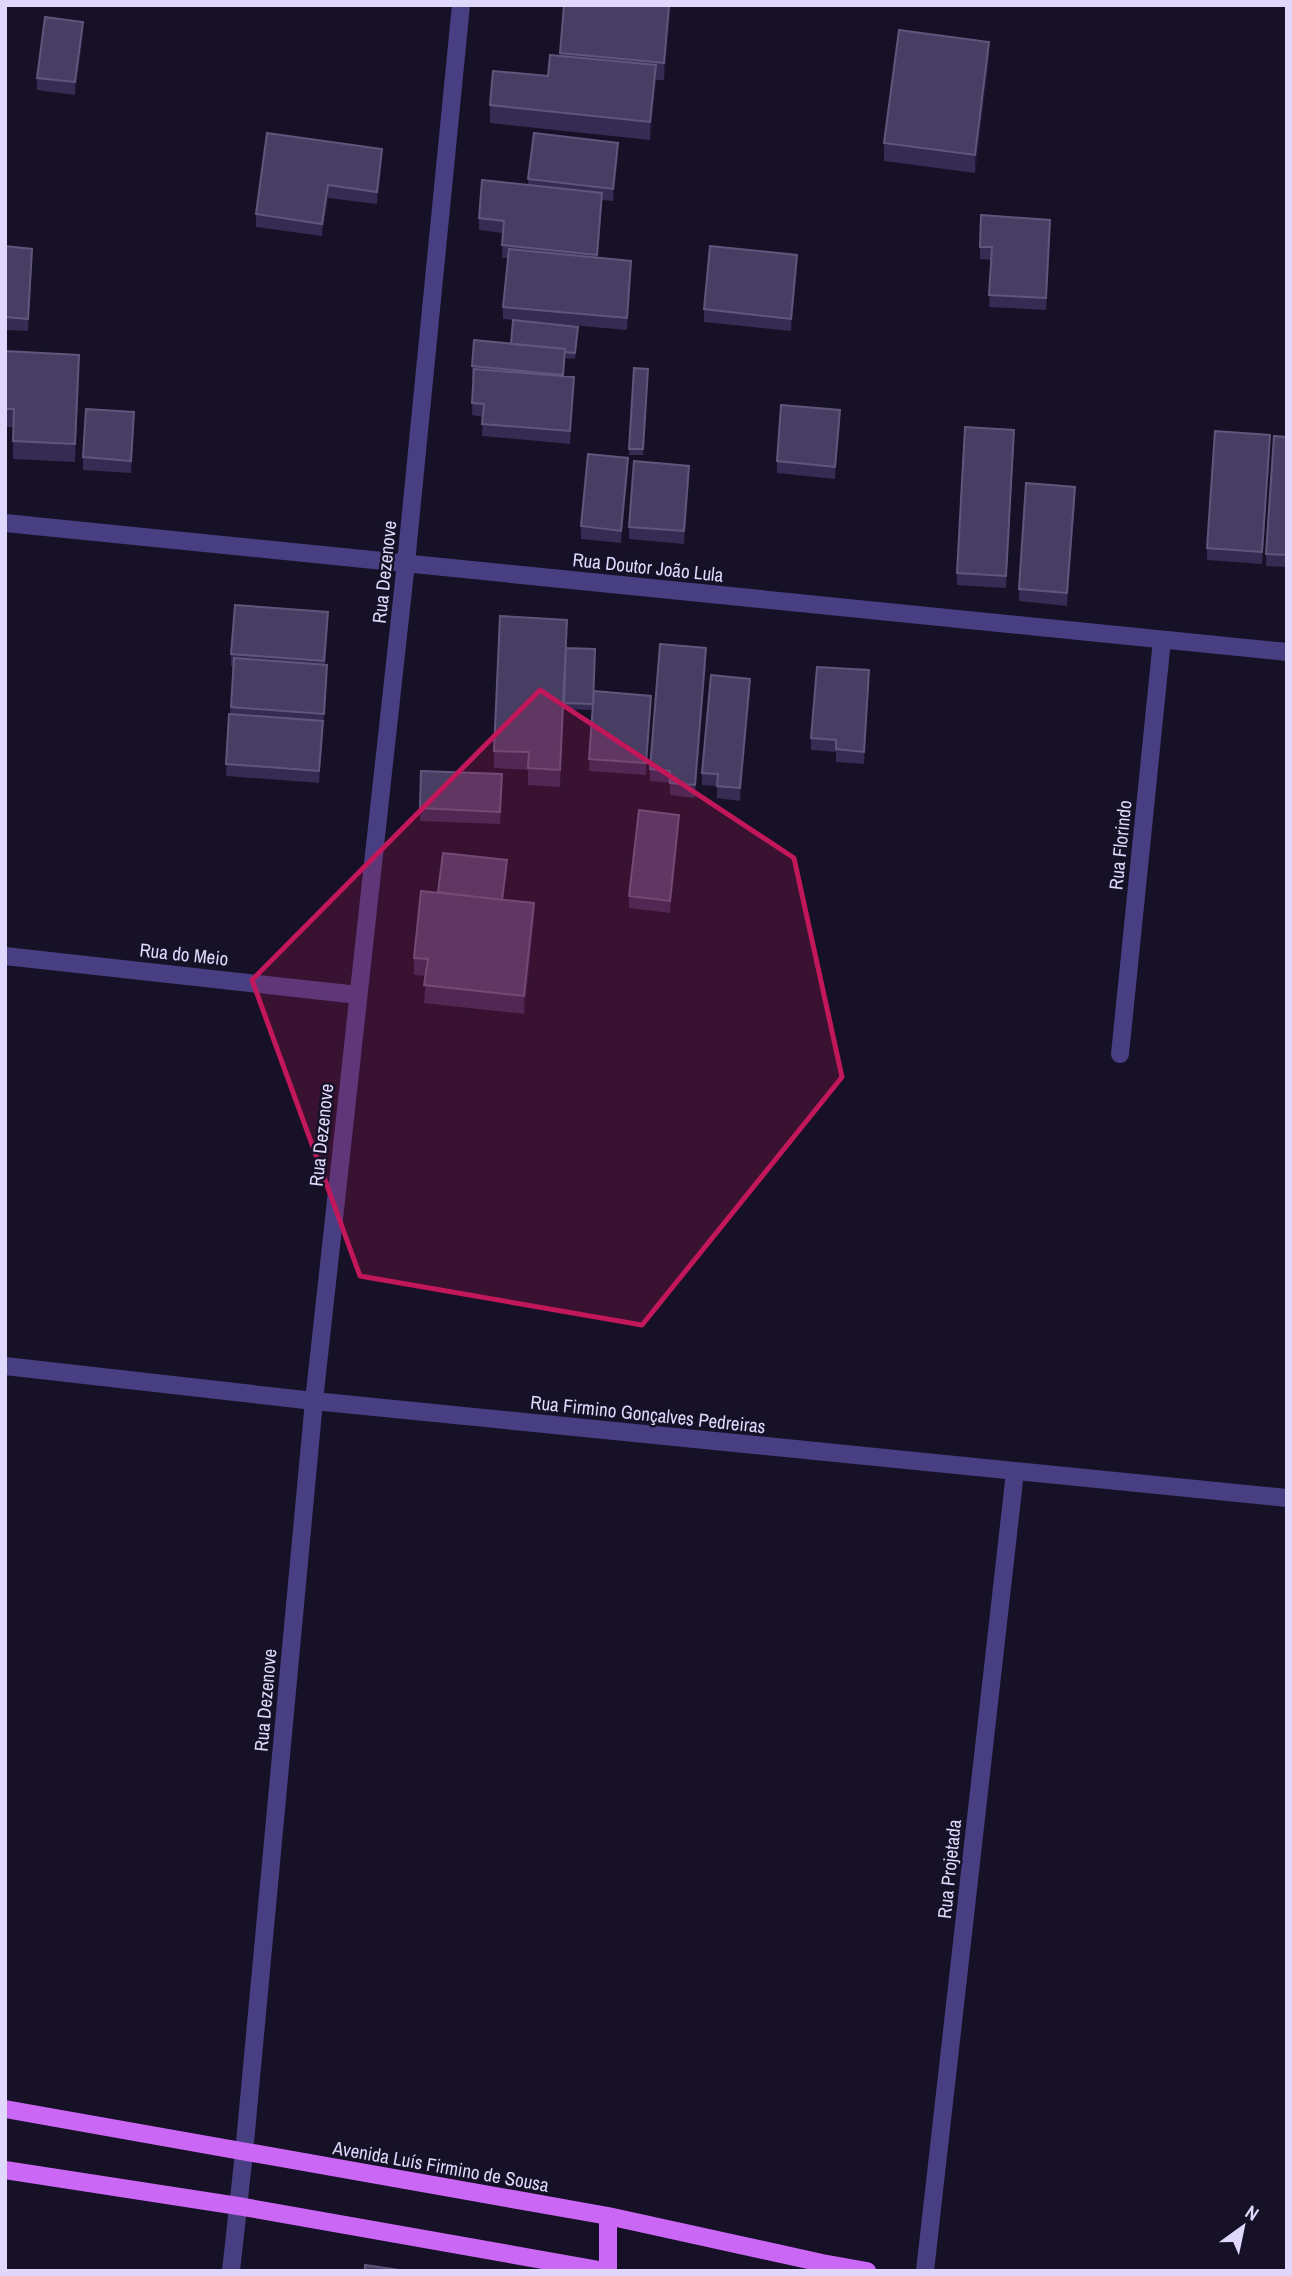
<svg xmlns="http://www.w3.org/2000/svg" width="1292" height="2276" font-family="'Archivo Narrow',sans-serif">
  <style>
    .lines { fill: none; stroke-linecap: round; stroke-linejoin: round }
    .minor { stroke: #473f81; stroke-width: 18 }
    .major { stroke: #cb67f5; stroke-width: 18 }
    .wall { fill: #362b52 }
    .shaded-wall { fill: #211939 }
    .building { fill: #483e64; stroke: #60567c; stroke-width: 2 }
    .marked { fill: #c2185b; fill-opacity: 0.2; stroke: #c2185b; stroke-width: 5; stroke-linejoin: round }
    .labels { text-anchor: middle; dominant-baseline: central; stroke-width: 5; stroke-linejoin: round; paint-order: stroke }
    .street-label { font-size: 19px; fill: #dfd8fc; stroke: #161126 }
  </style>
  <rect width="100%" height="100%" fill="#161126"/>
  <g class="lines">
    <!-- minor -->
    <path class="minor" d="M 5,523 L 1287,652
      M 5,956 L 358,995
      M 1120,1054 L 1162,640
      M 5,1366 L 314,1401 L 1287,1498
      M 231,2271 L 244,2153 L 314,1401 L 406,563 L 461,5
      M 925,2271 L 1015,1472"/>
    <!-- major -->
    <path class="major" d="M 5,2109 L 608,2216 L 822,2263 L 867,2271
      M 5,2170 L 238,2206 L 605,2271
      M 608,2216 L 608,2271"/>
  </g>
  <!-- wall -->
  <path class="wall" d="M 564,5 L 671,5 L 664,80 L 656,80 L 650,140 L 490,123 L 490,105 L 548,76 L 560,56 Z
    M 83,34 L 75,95 L 37,90 L 37,78 Z
    M 989,60 L 975,173 L 884,161 L 884,143 Z
    M 618,155 L 613,201 L 602,200 L 598,257 L 631,273 L 627,330 L 503,319 L 503,307 L 508,258 L 502,258 L 503,233 L 479,230 L 479,218 L 528,185 L 528,179 Z
    M 382,161 L 377,204 L 328,198 L 322,236 L 256,227 L 256,214 Z
    M 1050,232 L 1046,310 L 989,307 L 992,260 L 980,259 L 980,247 Z
    M 5,246 L 32,261 L 28,331 L 5,330 Z
    M 797,267 L 791,331 L 704,322 L 704,309 Z
    M 578,333 L 575,359 L 565,358 L 564,377 L 574,390 L 570,444 L 482,436 L 483,417 L 472,415 L 473,379 L 472,379 L 472,366 L 511,344 Z
    M 5,351 L 79,373 L 75,462 L 13,459 L 13,427 L 5,427 Z
    M 634,368 L 648,369 L 643,455 L 629,455 Z
    M 840,422 L 835,479 L 777,473 L 777,461 Z
    M 134,424 L 131,473 L 83,470 L 83,457 Z
    M 1287,437 L 1287,567 L 1266,566 L 1266,554 Z
    M 1014,442 L 1006,588 L 957,585 L 957,573 Z
    M 1270,448 L 1262,564 L 1207,560 L 1207,548 Z
    M 628,470 L 621,543 L 581,539 L 581,526 Z
    M 689,478 L 684,544 L 629,539 L 629,527 Z
    M 1075,499 L 1067,606 L 1019,601 L 1019,589 Z
    M 328,624 L 325,665 L 327,677 L 319,783 L 226,776 L 233,667 L 231,666 L 231,654 Z
    M 566,648 L 594,699 L 651,708 L 646,775 L 589,771 L 593,710 L 564,709 L 565,665 L 560,787 L 528,785 L 528,770 L 494,768 L 494,751 Z
    M 706,660 L 695,798 L 670,795 L 670,783 L 650,781 L 650,769 Z
    M 869,683 L 864,764 L 836,762 L 836,752 L 811,750 L 811,738 Z
    M 750,691 L 740,801 L 717,798 L 717,786 L 702,785 L 702,773 Z
    M 421,771 L 502,774 L 500,824 L 420,821 Z
    M 679,827 L 670,913 L 629,908 L 629,896 Z
    M 507,872 L 503,900 L 534,921 L 524,1014 L 424,1003 L 426,976 L 414,975 L 414,958 L 438,892 Z"/>
  <!-- shaded-wall -->
  <path class="shaded-wall" d="M 669,5 L 671,5 L 664,80 L 664,63 Z
    M 83,22 L 83,34 L 75,95 L 75,82 Z
    M 989,42 L 989,60 L 975,173 L 975,155 Z
    M 656,65 L 656,83 L 650,140 L 650,122 Z
    M 618,143 L 618,155 L 613,201 L 613,189 Z
    M 382,149 L 382,161 L 377,204 L 377,192 Z
    M 328,185 L 328,198 L 322,236 L 322,224 Z
    M 602,193 L 602,205 L 597,267 L 597,255 Z
    M 32,249 L 32,261 L 28,331 L 28,319 Z
    M 797,255 L 797,267 L 791,331 L 791,319 Z
    M 631,261 L 631,273 L 627,330 L 627,318 Z
    M 79,355 L 79,373 L 75,462 L 75,444 Z
    M 574,377 L 574,390 L 570,444 L 570,431 Z
    M 840,410 L 840,422 L 835,479 L 835,467 Z
    M 1014,430 L 1014,442 L 1006,588 L 1006,576 Z
    M 1270,435 L 1270,448 L 1262,564 L 1262,552 Z
    M 628,458 L 628,470 L 621,543 L 621,531 Z
    M 689,466 L 689,478 L 684,544 L 684,531 Z
    M 1075,487 L 1075,499 L 1067,606 L 1067,593 Z
    M 567,620 L 567,637 L 560,787 L 560,770 Z
    M 706,648 L 706,660 L 695,798 L 695,785 Z
    M 327,665 L 327,677 L 324,726 L 324,714 Z
    M 869,670 L 869,683 L 864,764 L 864,752 Z
    M 750,679 L 750,691 L 740,801 L 740,788 Z
    M 651,696 L 651,708 L 646,775 L 646,763 Z
    M 323,721 L 323,733 L 319,783 L 319,771 Z
    M 679,815 L 679,827 L 670,913 L 670,901 Z
    M 507,860 L 507,872 L 502,912 L 502,900 Z
    M 534,903 L 534,921 L 524,1014 L 524,996 Z"/>
  <!-- building -->
  <path class="building" d="M 564,5 L 669,5 L 664,63 L 560,53 Z
    M 45,17 L 83,22 L 75,82 L 37,78 Z
    M 899,30 L 989,42 L 975,155 L 884,143 Z
    M 550,55 L 656,65 L 650,122 L 490,105 L 493,71 L 548,76 Z
    M 267,133 L 382,149 L 377,192 L 328,185 L 322,224 L 256,214 Z
    M 534,133 L 618,143 L 613,189 L 528,179 Z
    M 482,180 L 602,193 L 597,255 L 502,245 L 504,221 L 479,218 Z
    M 981,215 L 1050,220 L 1046,298 L 989,295 L 992,247 L 980,247 Z
    M 5,246 L 32,249 L 28,319 L 5,317 Z
    M 710,246 L 797,255 L 791,319 L 704,309 Z
    M 509,249 L 631,261 L 627,318 L 503,307 Z
    M 513,320 L 578,327 L 575,353 L 565,352 L 565,349 L 511,344 Z
    M 474,340 L 565,349 L 563,375 L 472,366 Z
    M 5,351 L 79,355 L 75,444 L 13,441 L 14,409 L 5,409 Z
    M 634,368 L 648,369 L 643,449 L 629,449 Z
    M 474,369 L 574,377 L 570,431 L 482,424 L 484,404 L 472,403 Z
    M 781,405 L 840,410 L 835,467 L 777,461 Z
    M 86,409 L 134,412 L 131,461 L 83,457 Z
    M 965,427 L 1014,430 L 1006,576 L 957,573 Z
    M 1215,431 L 1270,435 L 1262,552 L 1207,548 Z
    M 1274,436 L 1287,437 L 1287,555 L 1266,554 Z
    M 588,454 L 628,458 L 621,531 L 581,526 Z
    M 634,461 L 689,466 L 684,531 L 629,527 Z
    M 1026,483 L 1075,487 L 1067,593 L 1019,589 Z
    M 235,605 L 328,612 L 324,661 L 231,654 Z
    M 500,616 L 567,620 L 560,770 L 528,768 L 529,752 L 494,751 Z
    M 660,644 L 706,648 L 695,785 L 670,783 L 670,771 L 650,769 Z
    M 566,648 L 595,649 L 593,704 L 564,703 Z
    M 234,658 L 327,665 L 324,714 L 231,707 Z
    M 817,667 L 869,670 L 864,752 L 836,749 L 836,740 L 811,738 Z
    M 711,675 L 750,679 L 740,788 L 717,786 L 718,774 L 702,773 Z
    M 594,691 L 651,696 L 646,763 L 589,759 Z
    M 229,714 L 323,721 L 319,771 L 226,764 Z
    M 421,771 L 502,774 L 500,812 L 420,808 Z
    M 639,810 L 679,815 L 670,901 L 629,896 Z
    M 443,853 L 507,860 L 502,900 L 438,892 Z
    M 421,891 L 534,903 L 524,996 L 424,985 L 428,959 L 414,958 Z
    M 365,2265 L 406,2271 L 365,2271 Z"/>
  <!-- marked area -->
  <path class="marked" d="M 540,690 L 794,858 L 842,1077 L 642,1325 L 360,1276 L 252,980 Z"/>
  <g class="labels">
    <!-- street labels -->
    <g class="street-label">
      <text transform="translate(648 567) rotate(6)">Rua Doutor João Lula</text>
      <text transform="translate(384 572) rotate(-84)">Rua Dezenove</text>
      <text transform="translate(1120 845) rotate(-84)">Rua Florindo</text>
      <text transform="translate(184 954) rotate(6)">Rua do Meio</text>
      <text transform="translate(321 1135) rotate(-84)">Rua Dezenove</text>
      <text transform="translate(648 1414) rotate(6)">Rua Firmino Gonçalves Pedreiras</text>
      <text transform="translate(265 1700) rotate(-85)">Rua Dezenove</text>
      <text transform="translate(949 1869) rotate(-84)">Rua Projetada</text>
      <text transform="translate(441 2166) rotate(10)">Avenida Luís Firmino de Sousa</text>
    </g>
  </g>
  <!-- border -->
  <rect width="1292" height="2276" fill="none" stroke="#dfd8fc" stroke-width="14"/>
  <!-- north arrow -->
  <g transform="translate(1243 2227) rotate(33)" stroke="#161126" stroke-width="5" paint-order="stroke">
  <path d="M0-5L12 26L0 18L-12 26Z" fill="#dfd8fc"/>
  <text y="-10" font-size="19" font-weight="bold" text-anchor="middle" fill="#dfd8fc">N</text>
  </g>
</svg>
